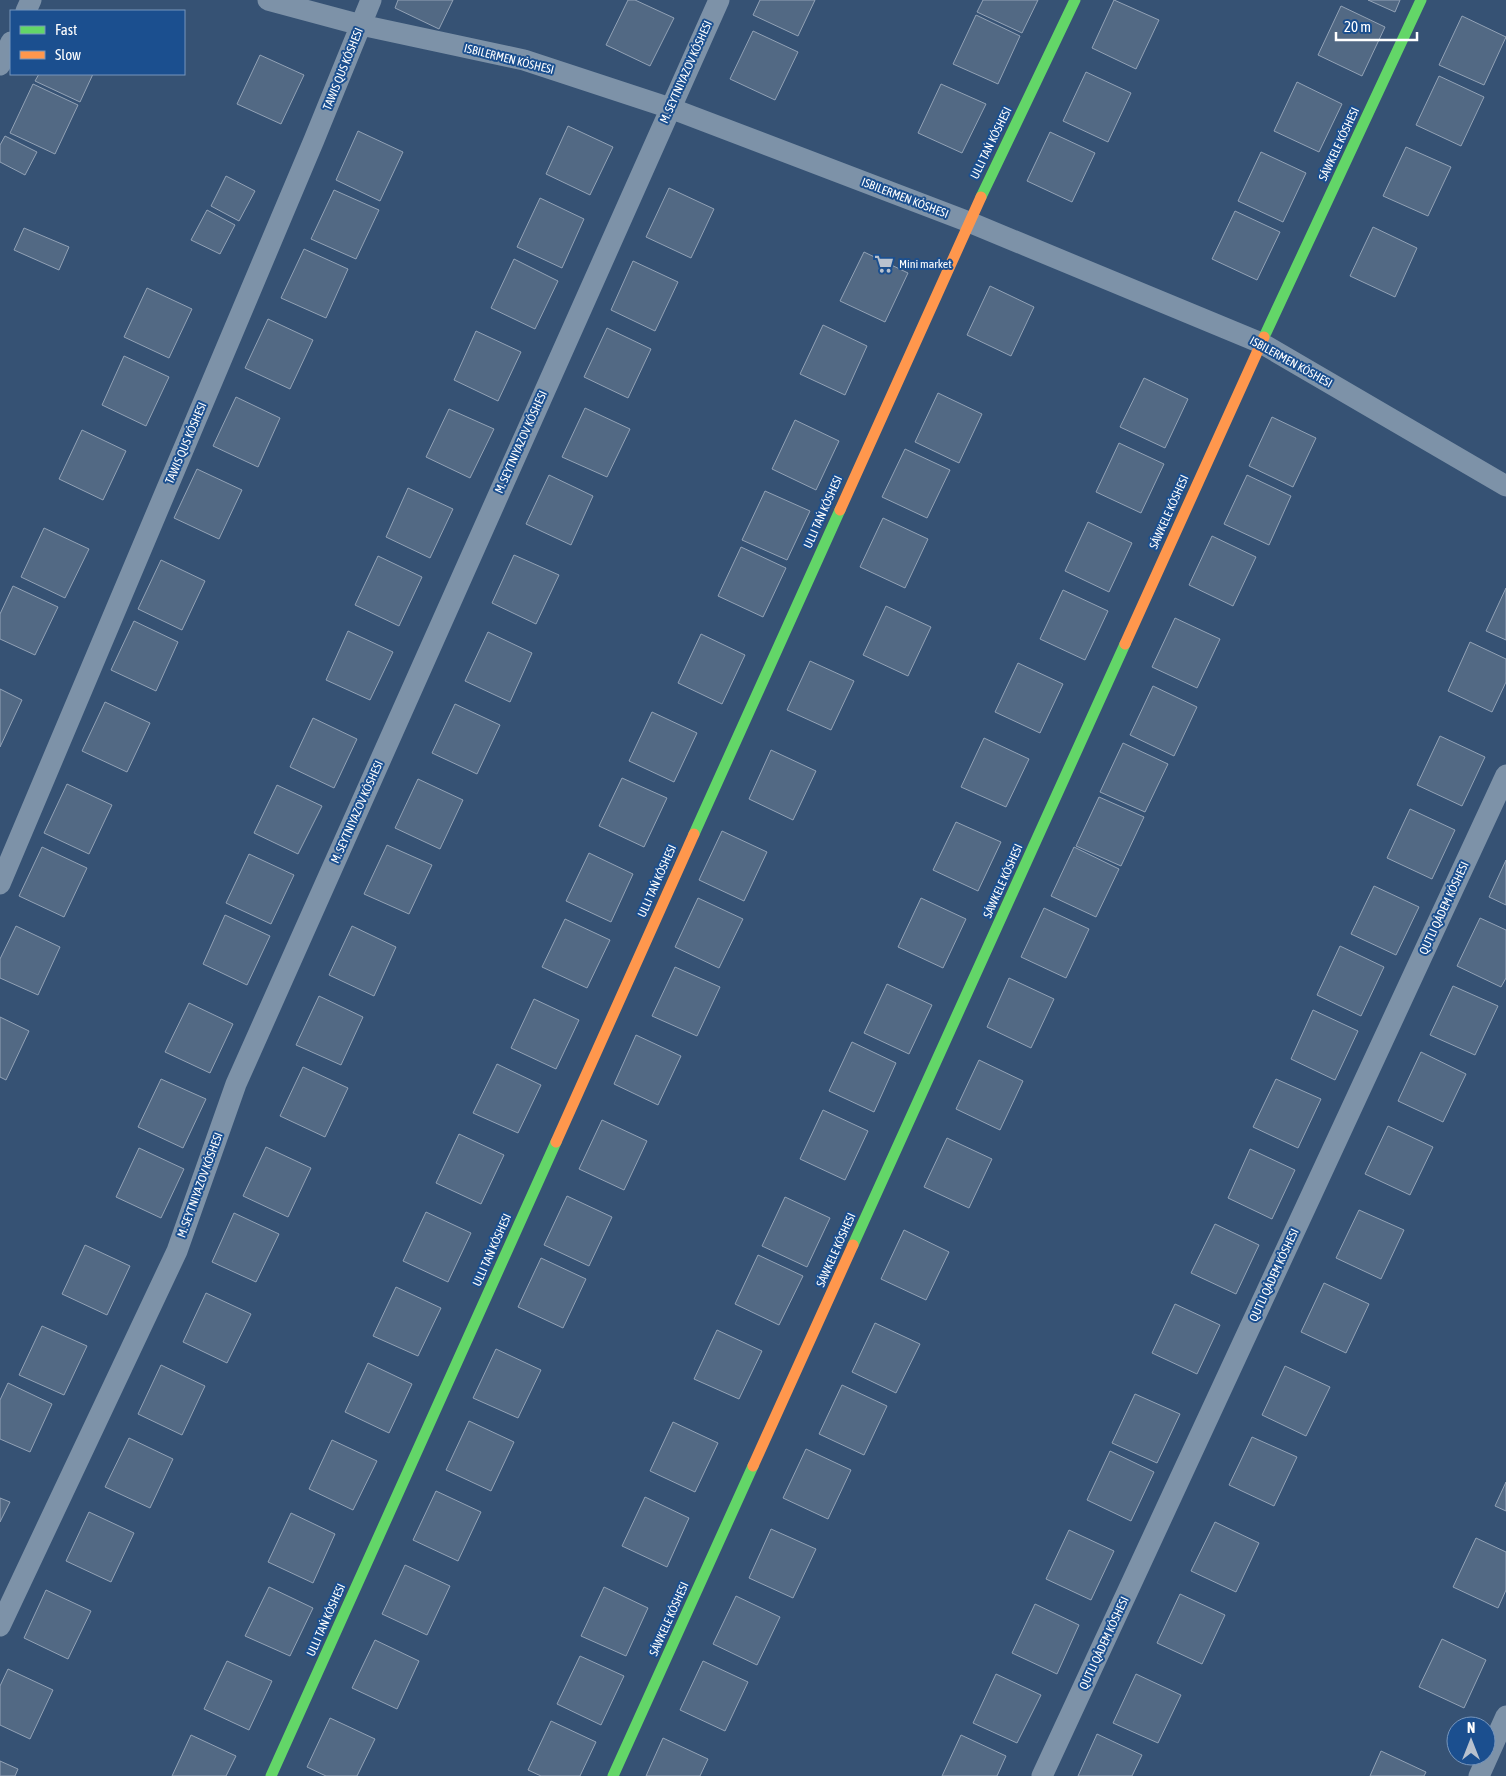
<svg xmlns="http://www.w3.org/2000/svg" width="1506" height="1776" font-family="'Asap Condensed',sans-serif">
  <style>
    .building { fill: #526984; stroke: #92a2b6 }
    .lines { fill: none; stroke-linecap: round; stroke-linejoin: round }
    .street { stroke: #7d92a8; stroke-width: 21 }
    .fast { stroke: #63d668; stroke-width: 11 }
    .slow { stroke: #ff974d; stroke-width: 11 }
    .labels { text-anchor: middle; dominant-baseline: central; stroke-width: 4; stroke-linejoin: round; paint-order: stroke }
    .street-label { font-size: 12px; fill: #fff; stroke: #1b4f8f }
    .poi-label { font-size: 12px; fill: #fff; stroke: #1b4f8f; text-anchor: start }
  </style>
  <rect width="100%" height="100%" fill="#365274"/>
  <!-- building -->
  <path class="building" d="M 398,0 L 453,0 L 439,29 L 395,8 Z
    M 628,0 L 635,0 L 674,18 L 650,66 L 606,45 Z
    M 760,0 L 815,0 L 798,36 L 753,15 Z
    M 983,0 L 1038,0 L 1022,33 L 977,12 Z
    M 1114,0 L 1159,20 L 1136,69 L 1092,48 Z
    M 1368,0 L 1400,0 L 1395,12 Z
    M 1341,6 L 1385,27 L 1362,76 L 1318,55 Z
    M 976,15 L 1020,36 L 998,84 L 953,64 Z
    M 1462,16 L 1506,37 L 1484,85 L 1439,65 Z
    M 753,31 L 798,52 L 775,100 L 730,79 Z
    M 260,55 L 304,75 L 281,124 L 237,104 Z
    M 1086,72 L 1131,93 L 1108,142 L 1063,121 Z
    M 39,74 L 93,74 L 80,102 L 35,81 Z
    M 1439,76 L 1484,97 L 1461,146 L 1416,125 Z
    M 1297,82 L 1342,104 L 1319,152 L 1274,131 Z
    M 33,84 L 78,105 L 55,154 L 10,133 Z
    M 941,84 L 986,104 L 962,153 L 918,133 Z
    M 568,126 L 613,147 L 590,195 L 546,174 Z
    M 358,131 L 403,152 L 380,201 L 336,180 Z
    M 1050,132 L 1095,153 L 1072,202 L 1027,181 Z
    M 5,136 L 37,152 L 25,175 L 0,162 L 0,145 Z
    M 1406,147 L 1451,167 L 1428,216 L 1383,196 Z
    M 1261,152 L 1306,173 L 1283,222 L 1238,201 Z
    M 226,176 L 255,191 L 239,221 L 211,206 Z
    M 669,188 L 714,209 L 691,258 L 646,237 Z
    M 334,190 L 379,210 L 356,259 L 311,239 Z
    M 540,198 L 584,219 L 562,268 L 517,247 Z
    M 207,210 L 235,225 L 220,254 L 191,240 Z
    M 1235,211 L 1280,232 L 1257,280 L 1212,259 Z
    M 1373,227 L 1417,248 L 1395,297 L 1350,276 Z
    M 24,228 L 69,247 L 59,270 L 14,250 Z
    M 304,249 L 348,269 L 326,318 L 281,298 Z
    M 864,252 L 908,273 L 885,322 L 840,301 Z
    M 514,259 L 558,281 L 535,329 L 491,308 Z
    M 633,261 L 678,282 L 655,331 L 611,310 Z
    M 990,286 L 1034,307 L 1011,356 L 967,335 Z
    M 147,288 L 192,309 L 169,358 L 124,337 Z
    M 268,319 L 313,340 L 290,389 L 245,368 Z
    M 823,325 L 867,346 L 845,395 L 800,374 Z
    M 607,328 L 651,349 L 628,398 L 584,377 Z
    M 476,331 L 521,352 L 498,401 L 454,380 Z
    M 124,356 L 169,377 L 146,426 L 102,405 Z
    M 1144,378 L 1188,399 L 1165,448 L 1120,427 Z
    M 938,393 L 982,414 L 959,463 L 915,442 Z
    M 236,397 L 280,418 L 258,467 L 213,446 Z
    M 585,408 L 630,429 L 607,477 L 562,457 Z
    M 449,409 L 494,429 L 470,478 L 426,457 Z
    M 1272,417 L 1316,438 L 1293,487 L 1249,466 Z
    M 795,420 L 839,441 L 816,490 L 772,469 Z
    M 82,430 L 126,451 L 103,500 L 59,479 Z
    M 1119,443 L 1164,464 L 1141,513 L 1096,492 Z
    M 905,449 L 950,470 L 927,518 L 882,497 Z
    M 197,469 L 242,490 L 219,539 L 174,518 Z
    M 549,475 L 593,496 L 571,545 L 526,524 Z
    M 1247,475 L 1291,496 L 1269,545 L 1224,524 Z
    M 408,488 L 453,509 L 430,558 L 386,537 Z
    M 765,491 L 810,511 L 787,560 L 742,540 Z
    M 883,518 L 928,539 L 905,588 L 860,567 Z
    M 1088,522 L 1132,543 L 1109,592 L 1065,571 Z
    M 44,528 L 89,549 L 65,598 L 21,577 Z
    M 1212,536 L 1256,557 L 1233,606 L 1189,585 Z
    M 741,547 L 786,568 L 763,617 L 718,596 Z
    M 514,555 L 559,575 L 536,624 L 492,603 Z
    M 378,556 L 422,577 L 399,626 L 355,605 Z
    M 161,560 L 205,581 L 182,630 L 138,609 Z
    M 13,586 L 58,607 L 35,655 L 0,639 L 0,614 Z
    M 1506,588 L 1506,640 L 1486,631 Z
    M 1063,590 L 1108,611 L 1085,660 L 1040,639 Z
    M 886,606 L 931,627 L 908,676 L 863,655 Z
    M 1175,618 L 1220,639 L 1197,688 L 1152,667 Z
    M 134,621 L 178,642 L 156,691 L 111,670 Z
    M 348,631 L 393,652 L 370,700 L 326,680 Z
    M 488,632 L 532,653 L 510,702 L 465,681 Z
    M 701,634 L 745,655 L 722,704 L 678,683 Z
    M 1470,642 L 1506,659 L 1506,682 L 1492,712 L 1448,691 Z
    M 810,661 L 854,681 L 831,730 L 787,710 Z
    M 1018,663 L 1063,684 L 1040,733 L 995,712 Z
    M 1153,686 L 1197,707 L 1174,756 L 1130,735 Z
    M 0,689 L 22,700 L 0,747 Z
    M 105,702 L 150,723 L 127,772 L 82,751 Z
    M 455,704 L 500,725 L 477,774 L 432,753 Z
    M 652,712 L 697,733 L 674,782 L 629,761 Z
    M 313,718 L 357,739 L 334,788 L 290,767 Z
    M 1440,736 L 1485,757 L 1462,806 L 1417,785 Z
    M 984,738 L 1029,759 L 1006,807 L 961,787 Z
    M 1123,743 L 1168,764 L 1145,812 L 1100,792 Z
    M 771,750 L 816,771 L 793,820 L 749,799 Z
    M 622,778 L 667,798 L 644,847 L 599,826 Z
    M 418,779 L 463,800 L 440,849 L 395,828 Z
    M 67,784 L 112,805 L 89,854 L 44,833 Z
    M 277,785 L 322,806 L 298,854 L 254,833 Z
    M 1099,797 L 1144,817 L 1121,866 L 1076,846 Z
    M 1410,809 L 1455,830 L 1432,879 L 1387,858 Z
    M 956,822 L 1001,842 L 978,891 L 933,870 Z
    M 722,831 L 767,852 L 744,901 L 699,880 Z
    M 387,845 L 432,865 L 409,914 L 364,894 Z
    M 42,847 L 87,868 L 64,917 L 19,896 Z
    M 1074,847 L 1119,869 L 1096,917 L 1051,896 Z
    M 589,853 L 633,874 L 611,922 L 566,901 Z
    M 249,854 L 294,875 L 271,924 L 226,903 Z
    M 1506,860 L 1506,905 L 1489,897 Z
    M 1374,886 L 1419,907 L 1396,955 L 1351,934 Z
    M 698,898 L 743,919 L 719,968 L 675,947 Z
    M 921,898 L 966,919 L 943,968 L 898,947 Z
    M 1044,908 L 1089,929 L 1066,978 L 1021,957 Z
    M 225,915 L 270,936 L 247,985 L 203,964 Z
    M 1480,918 L 1506,930 L 1506,978 L 1501,987 L 1457,966 Z
    M 565,919 L 610,940 L 587,988 L 542,967 Z
    M 16,926 L 60,947 L 38,995 L 0,978 L 0,959 Z
    M 352,926 L 396,947 L 374,996 L 329,975 Z
    M 1340,946 L 1384,967 L 1361,1016 L 1317,995 Z
    M 675,967 L 720,987 L 697,1036 L 652,1016 Z
    M 1009,978 L 1054,999 L 1031,1048 L 987,1027 Z
    M 887,984 L 932,1005 L 909,1054 L 864,1033 Z
    M 1453,986 L 1498,1006 L 1475,1055 L 1430,1035 Z
    M 319,996 L 363,1017 L 341,1065 L 296,1045 Z
    M 534,999 L 579,1020 L 556,1069 L 511,1048 Z
    M 189,1003 L 233,1024 L 210,1073 L 165,1052 Z
    M 1313,1010 L 1358,1031 L 1335,1080 L 1291,1059 Z
    M 0,1017 L 29,1031 L 6,1080 L 0,1077 Z
    M 636,1035 L 681,1056 L 658,1105 L 614,1084 Z
    M 852,1042 L 896,1063 L 874,1112 L 829,1091 Z
    M 1421,1052 L 1466,1074 L 1443,1122 L 1398,1101 Z
    M 979,1060 L 1023,1081 L 1000,1130 L 956,1109 Z
    M 497,1064 L 541,1085 L 518,1133 L 473,1113 Z
    M 303,1067 L 348,1088 L 325,1137 L 280,1116 Z
    M 161,1079 L 206,1099 L 183,1148 L 138,1127 Z
    M 1276,1079 L 1321,1099 L 1298,1148 L 1253,1127 Z
    M 823,1110 L 868,1131 L 845,1180 L 800,1159 Z
    M 602,1120 L 647,1141 L 624,1190 L 579,1169 Z
    M 1388,1126 L 1433,1147 L 1410,1195 L 1365,1174 Z
    M 459,1134 L 504,1155 L 481,1204 L 436,1183 Z
    M 947,1138 L 992,1159 L 969,1208 L 924,1187 Z
    M 266,1147 L 311,1168 L 288,1217 L 243,1196 Z
    M 139,1148 L 184,1169 L 161,1218 L 116,1197 Z
    M 1250,1149 L 1295,1170 L 1272,1219 L 1228,1198 Z
    M 567,1196 L 612,1217 L 589,1266 L 544,1245 Z
    M 785,1197 L 830,1218 L 807,1267 L 762,1246 Z
    M 1359,1210 L 1404,1230 L 1381,1279 L 1336,1258 Z
    M 426,1212 L 471,1233 L 448,1282 L 403,1261 Z
    M 234,1213 L 279,1234 L 256,1282 L 212,1262 Z
    M 1215,1224 L 1259,1245 L 1236,1294 L 1191,1273 Z
    M 904,1230 L 949,1252 L 926,1300 L 881,1279 Z
    M 85,1245 L 130,1266 L 107,1315 L 62,1294 Z
    M 758,1255 L 803,1276 L 779,1325 L 735,1304 Z
    M 541,1258 L 586,1279 L 563,1328 L 518,1307 Z
    M 1324,1283 L 1369,1304 L 1346,1353 L 1301,1332 Z
    M 396,1287 L 441,1308 L 418,1356 L 373,1336 Z
    M 206,1293 L 251,1314 L 227,1363 L 183,1342 Z
    M 1175,1304 L 1220,1325 L 1197,1374 L 1152,1353 Z
    M 875,1323 L 920,1344 L 896,1393 L 852,1372 Z
    M 42,1326 L 87,1346 L 64,1395 L 19,1375 Z
    M 717,1330 L 762,1351 L 739,1399 L 694,1379 Z
    M 496,1349 L 541,1370 L 518,1418 L 473,1398 Z
    M 368,1363 L 412,1384 L 389,1433 L 345,1412 Z
    M 161,1365 L 205,1386 L 182,1435 L 138,1414 Z
    M 1285,1366 L 1330,1387 L 1306,1436 L 1262,1415 Z
    M 8,1383 L 52,1404 L 30,1452 L 0,1439 L 0,1400 Z
    M 842,1385 L 887,1406 L 864,1455 L 819,1434 Z
    M 1135,1394 L 1180,1414 L 1157,1463 L 1112,1443 Z
    M 469,1421 L 514,1442 L 491,1491 L 446,1470 Z
    M 673,1422 L 718,1443 L 695,1492 L 650,1471 Z
    M 1252,1437 L 1297,1457 L 1274,1506 L 1229,1485 Z
    M 129,1438 L 173,1459 L 150,1508 L 105,1487 Z
    M 332,1440 L 377,1461 L 353,1510 L 309,1489 Z
    M 806,1449 L 851,1470 L 828,1519 L 783,1498 Z
    M 1110,1451 L 1154,1472 L 1131,1521 L 1087,1500 Z
    M 1506,1482 L 1506,1511 L 1495,1506 Z
    M 436,1491 L 481,1512 L 458,1561 L 413,1540 Z
    M 645,1497 L 689,1518 L 667,1567 L 622,1546 Z
    M 0,1498 L 10,1502 L 0,1522 Z
    M 89,1512 L 134,1533 L 111,1582 L 66,1561 Z
    M 291,1513 L 335,1534 L 313,1583 L 268,1562 Z
    M 1215,1522 L 1259,1543 L 1236,1592 L 1191,1571 Z
    M 771,1529 L 816,1549 L 793,1598 L 749,1578 Z
    M 1069,1530 L 1114,1551 L 1091,1600 L 1046,1579 Z
    M 1476,1538 L 1506,1552 L 1506,1590 L 1498,1608 L 1453,1587 Z
    M 405,1565 L 450,1586 L 427,1635 L 382,1614 Z
    M 269,1587 L 313,1608 L 290,1656 L 245,1636 Z
    M 604,1587 L 648,1608 L 626,1656 L 581,1636 Z
    M 46,1590 L 91,1611 L 68,1659 L 24,1638 Z
    M 1180,1594 L 1225,1615 L 1202,1664 L 1157,1643 Z
    M 736,1596 L 780,1617 L 757,1665 L 713,1644 Z
    M 1035,1604 L 1079,1625 L 1057,1674 L 1012,1653 Z
    M 1442,1639 L 1486,1660 L 1464,1708 L 1419,1687 Z
    M 375,1640 L 419,1661 L 397,1709 L 352,1688 Z
    M 580,1656 L 624,1676 L 601,1725 L 557,1704 Z
    M 227,1661 L 272,1681 L 249,1730 L 204,1709 Z
    M 703,1661 L 748,1682 L 725,1731 L 680,1710 Z
    M 8,1669 L 53,1690 L 30,1739 L 0,1725 L 0,1686 Z
    M 996,1674 L 1041,1695 L 1017,1743 L 973,1723 Z
    M 1136,1674 L 1181,1695 L 1158,1743 L 1113,1723 Z
    M 330,1718 L 375,1739 L 357,1776 L 326,1776 L 307,1767 Z
    M 551,1721 L 596,1742 L 580,1776 L 541,1776 L 528,1770 Z
    M 1097,1734 L 1142,1755 L 1132,1776 L 1078,1776 Z
    M 191,1735 L 236,1756 L 226,1776 L 172,1776 Z
    M 961,1735 L 1006,1756 L 997,1776 L 942,1776 Z
    M 663,1738 L 708,1759 L 700,1776 L 646,1776 Z
    M 1381,1751 L 1426,1772 L 1424,1776 L 1370,1776 Z
    M 0,1761 L 18,1769 L 15,1776 L 0,1776 Z"/>
  <g class="lines">
    <!-- street -->
    <path class="street" d="M 268,0 L 361,25 L 524,60 L 670,108 L 969,222 L 1261,343 L 1506,486
      M 26,11 L 31,0
      M 0,65 L 11,42
      M 0,884 L 314,140 L 371,0
      M 0,1626 L 177,1251 L 236,1084 L 719,0
      M 1042,1776 L 1506,775
      M 1479,1776 L 1506,1716"/>
    <!-- fast -->
    <path class="fast" d="M 981,197 L 1075,0
      M 1264,337 L 1421,0
      M 694,834 L 840,510
      M 853,1245 L 1125,644
      M 271,1776 L 556,1142
      M 613,1776 L 753,1466"/>
    <!-- slow -->
    <path class="slow" d="M 840,510 L 981,197
      M 1125,644 L 1264,337
      M 556,1142 L 694,834
      M 753,1466 L 853,1245"/>
  </g>
  <!-- icons -->
  <defs>
    <g id="supermarket-bare" transform="scale(1.5)"><path d="M-6-5.5h2.5l.6 2H6L4.5 2H-2.5L-4.4-4H-6ZM-1.5 3.2a1.3 1.3 0 1 0 .1 0ZM3 3.2a1.3 1.3 0 1 0 .1 0Z" fill="#b9c2ce" stroke="#1b4f8f" stroke-width="2.5" paint-order="stroke"/></g>
  </defs>
  <g fill-rule="evenodd">
    <use href="#supermarket-bare" x="884" y="264"/>
  </g>
  <g class="labels">
    <!-- street labels -->
    <g class="street-label">
      <text transform="translate(509 59) rotate(14)">ISBILERMEN KÓSHESI</text>
      <text transform="translate(343 69) rotate(-68)">TAWIS QUS KÓSHESI</text>
      <text transform="translate(686 72) rotate(-66)">M. SEYTNIYAZOV KÓSHESI</text>
      <text transform="translate(991 143) rotate(-64)">ULLI TAŃ KÓSHESI</text>
      <text transform="translate(1339 144) rotate(-65)">SÁWKELE KÓSHESI</text>
      <text transform="translate(905 198) rotate(21)">ISBILERMEN KÓSHESI</text>
      <text transform="translate(1291 362) rotate(29)">ISBILERMEN KÓSHESI</text>
      <text transform="translate(521 442) rotate(-66)">M. SEYTNIYAZOV KÓSHESI</text>
      <text transform="translate(186 443) rotate(-67)">TAWIS QUS KÓSHESI</text>
      <text transform="translate(823 512) rotate(-66)">ULLI TAŃ KÓSHESI</text>
      <text transform="translate(1169 512) rotate(-66)">SÁWKELE KÓSHESI</text>
      <text transform="translate(357 812) rotate(-66)">M. SEYTNIYAZOV KÓSHESI</text>
      <text transform="translate(657 881) rotate(-66)">ULLI TAŃ KÓSHESI</text>
      <text transform="translate(1003 881) rotate(-66)">SÁWKELE KÓSHESI</text>
      <text transform="translate(1444 908) rotate(-65)">QUTLI QÁDEM KÓSHESI</text>
      <text transform="translate(200 1185) rotate(-70)">M. SEYTNIYAZOV KÓSHESI</text>
      <text transform="translate(492 1250) rotate(-66)">ULLI TAŃ KÓSHESI</text>
      <text transform="translate(836 1250) rotate(-66)">SÁWKELE KÓSHESI</text>
      <text transform="translate(1274 1275) rotate(-65)">QUTLI QÁDEM KÓSHESI</text>
      <text transform="translate(669 1619) rotate(-66)">SÁWKELE KÓSHESI</text>
      <text transform="translate(326 1620) rotate(-66)">ULLI TAŃ KÓSHESI</text>
      <text transform="translate(1104 1643) rotate(-65)">QUTLI QÁDEM KÓSHESI</text>
    </g>
    <!-- poi labels -->
    <g class="poi-label">
      <text x="899" y="264">Mini market</text>
    </g>
  </g>
  <!-- legend -->
  <rect x="10" y="10" width="175" height="65" fill="#1b4f8f" stroke="#7695bc"/>
  <rect x="20" y="26" width="25" height="8" fill="#63d668" stroke="#7695bc"/>
  <text x="55" y="35" font-size="15" fill="#ffffff">Fast</text>
  <rect x="20" y="51" width="25" height="8" fill="#ff974d" stroke="#7695bc"/>
  <text x="55" y="60" font-size="15" fill="#ffffff">Slow</text>
  <!-- north arrow -->
  <g transform="translate(1471 1741)"><circle r="24" fill="#1b4f8f" stroke="#7695bc"/>
  <path d="M0-4L9 19L0 12L-9 19Z" fill="#b9c2ce"/>
  <text y="-8" font-size="14" font-weight="bold" text-anchor="middle" fill="#ffffff">N</text>
  </g>
  <!-- scale -->
  <path d="M1336 32v8h81v-8" fill="none" stroke="#ffffff" stroke-width="2.5"/>
  <text x="1344" y="32" font-size="15" fill="#ffffff" stroke="#1b4f8f" stroke-width="4" paint-order="stroke">20 m</text>
</svg>
